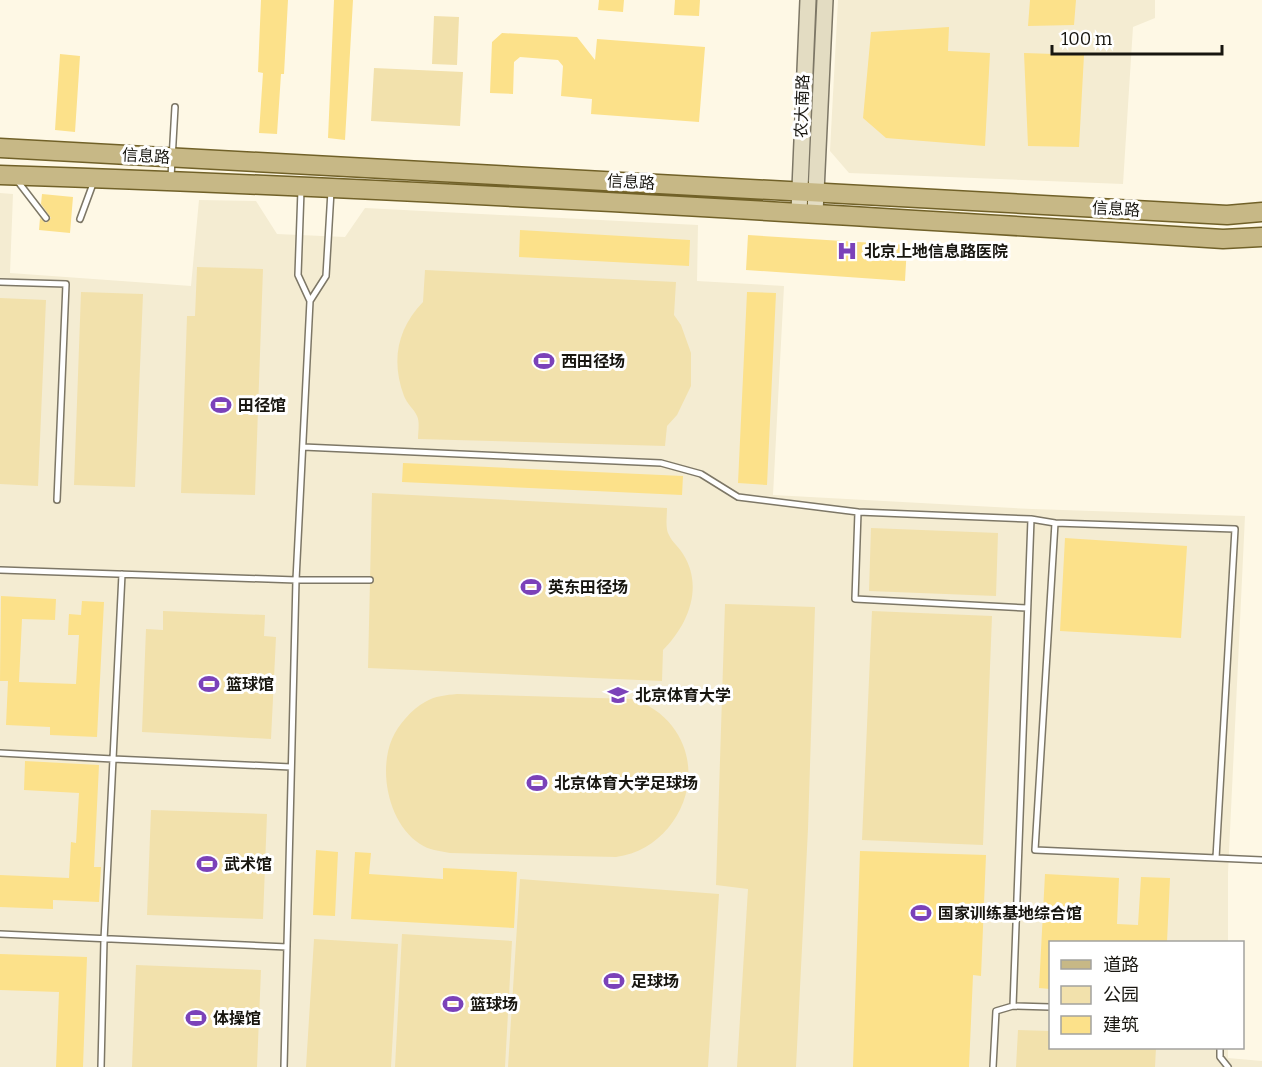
<svg xmlns="http://www.w3.org/2000/svg" width="1262" height="1067" font-family="Bitter,'Noto Sans SC',serif">
  <style>
    .built { fill: #f4ecd2 }
    .green { fill: #f2e1ac }
    .building { fill: #fce18a }
    .lines { fill: none; stroke-linecap: round; stroke-linejoin: round }
    .service-casing { stroke: #7d7766; stroke-width: 8 }
    .secondary-casing { stroke: #7d7766; stroke-width: 18 }
    .primary-casing { stroke: #716128; stroke-width: 21 }
    .service { stroke: #fff; stroke-width: 5 }
    .secondary { stroke: #e3dcc2; stroke-width: 15 }
    .primary { stroke: #c7b886; stroke-width: 18 }
    .labels { text-anchor: middle; dominant-baseline: central; stroke-width: 6; stroke-linejoin: round; paint-order: stroke }
    .street-label { font-size: 16px; fill: #181610; stroke: #fff }
    .poi-label { font-size: 16px; font-weight: bold; fill: #181610; stroke: #fff; text-anchor: start }
  </style>
  <rect width="100%" height="100%" fill="#fef8e5"/>
  <!-- built -->
  <path class="built" d="M 838,0 L 1155,0 L 1155,18 L 1133,27 L 1123,184 L 849,173 L 830,151 Z
    M 0,193 L 13,194 L 10,273 L 191,286 L 199,200 L 256,201 L 277,234 L 345,237 L 365,208 L 698,225 L 697,281 L 784,286 L 773,495 L 1032,509 L 1245,516 L 1228,873 L 1228,942 L 1050,942 L 1050,1048 L 1228,1048 L 1228,1058 L 1262,1061 L 1262,1067 L 0,1067 Z"/>
  <!-- green -->
  <path class="green" d="M 434,16 L 459,17 L 457,65 L 432,64 Z
    M 374,68 L 463,72 L 460,126 L 371,121 Z
    M 197,267 L 263,269 L 255,495 L 181,493 L 187,316 L 195,316 Z
    M 425,270 L 676,282 L 674,315 L 681,325 L 691,353 L 691,386 L 677,415 L 667,426 L 665,446 L 418,439 C 418,432 420,422 417,416 C 414,409 407,404 404,396 C 391,361 397,329 423,302 Z
    M 81,292 L 143,294 L 135,487 L 74,485 Z
    M 0,298 L 46,300 L 38,486 L 0,484 Z
    M 372,493 L 667,508 C 667,516 665,529 669,535 C 672,542 679,547 683,554 C 704,587 688,625 663,650 L 662,681 L 368,668 Z
    M 871,528 L 998,533 L 996,596 L 869,591 Z
    M 725,604 L 815,607 L 808,829 L 796,1067 L 737,1067 L 748,889 L 716,885 Z
    M 163,611 L 265,615 L 264,636 L 276,637 L 271,739 L 142,732 L 146,629 L 163,630 Z
    M 872,611 L 992,616 L 983,845 L 862,840 Z
    M 457,694 L 634,699 C 649,705 662,713 672,726 C 711,776 676,849 616,857 L 450,853 C 439,851 429,850 420,844 C 389,824 378,772 392,739 C 398,725 412,709 425,702 C 435,696 446,695 457,694 Z
    M 151,810 L 267,814 L 263,919 L 147,915 Z
    M 520,879 L 719,894 L 708,1067 L 508,1067 Z
    M 402,934 L 512,941 L 505,1067 L 395,1067 Z
    M 314,939 L 398,944 L 391,1067 L 306,1067 Z
    M 136,965 L 261,970 L 257,1067 L 132,1067 Z
    M 1018,1030 L 1050,1031 L 1050,1048 L 1156,1048 L 1155,1067 L 1016,1067 Z"/>
  <!-- building -->
  <path class="building" d="M 261,0 L 288,0 L 284,74 L 281,74 L 277,134 L 259,133 L 263,73 L 258,72 Z
    M 334,0 L 353,0 L 345,140 L 328,138 Z
    M 599,0 L 624,0 L 623,12 L 598,10 Z
    M 675,0 L 700,0 L 699,16 L 674,15 Z
    M 1030,0 L 1076,0 L 1074,25 L 1028,26 Z
    M 949,27 L 948,51 L 990,53 L 985,146 L 886,138 L 863,118 L 871,32 Z
    M 502,33 L 577,37 L 595,60 L 597,39 L 705,47 L 699,122 L 591,114 L 592,99 L 561,96 L 563,66 L 558,60 L 520,57 L 514,62 L 513,94 L 490,93 L 492,42 Z
    M 1024,53 L 1084,55 L 1079,147 L 1028,146 Z
    M 60,54 L 80,56 L 75,132 L 55,130 Z
    M 42,194 L 73,197 L 70,233 L 39,230 L 40,218 L 46,223 L 51,218 L 41,204 Z
    M 520,230 L 690,240 L 689,266 L 519,257 Z
    M 748,235 L 907,245 L 905,281 L 746,270 Z
    M 747,292 L 776,293 L 767,485 L 738,483 Z
    M 403,463 L 683,476 L 682,495 L 402,482 Z
    M 1065,538 L 1187,546 L 1181,638 L 1060,631 Z
    M 1,596 L 56,599 L 55,620 L 22,619 L 19,682 L 76,684 L 79,635 L 68,635 L 69,614 L 81,615 L 82,601 L 104,602 L 97,737 L 50,735 L 50,727 L 6,725 L 8,681 L 0,681 Z
    M 25,761 L 99,765 L 94,867 L 101,867 L 99,902 L 53,900 L 53,909 L 0,907 L 0,875 L 69,878 L 71,842 L 76,843 L 79,793 L 24,790 Z
    M 316,850 L 338,852 L 335,916 L 313,915 Z
    M 860,851 L 986,855 L 981,976 L 973,975 L 969,1067 L 853,1067 Z
    M 355,852 L 371,853 L 369,874 L 443,879 L 443,868 L 517,872 L 514,928 L 351,919 Z
    M 1045,874 L 1119,878 L 1117,924 L 1138,925 L 1141,877 L 1170,878 L 1167,942 L 1050,942 L 1050,989 L 1039,988 Z
    M 0,954 L 87,957 L 83,1067 L 56,1067 L 59,992 L 0,990 Z"/>
  <g class="lines">
    <!-- service casing -->
    <g class="service-casing">
      <path id="service" d="M 171,177 L 175,107
        M 16,179 L 46,218
        M 80,219 L 94,181
        M 0,282 L 66,284 L 57,500
        M 310,301 L 326,276 L 331,191
        M 303,447 L 661,463 L 701,474 L 738,497 L 858,512
        M 1031,519 L 1013,1006 L 1050,1007
        M 0,570 L 296,580 L 370,580
        M 122,574 L 113,759 L 291,767
        M 1027,608 L 855,599 L 858,512 L 1031,519 L 1055,523
        M 0,753 L 113,759 L 104,940 L 101,1067
        M 1216,858 L 1235,529 L 1055,523 L 1035,850 L 1262,860
        M 0,934 L 287,947
        M 1220,1048 L 1220,1057 L 1228,1067
        M 284,1067 L 296,580 L 310,301 L 298,275 L 301,190
        M 993,1067 L 996,1011 L 1013,1006"/>
    </g>
    <!-- secondary casing -->
    <g class="secondary-casing">
      <path id="secondary" d="M 799,212 L 808,0
        M 815,213 L 825,0"/>
    </g>
    <!-- primary casing -->
    <g class="primary-casing">
      <path id="primary" d="M 0,148 L 1227,215 L 1262,212
        M 0,175 C 408,188 815,213 1223,239 L 1262,237"/>
    </g>
    <!-- service -->
    <use href="#service" class="service"/>
    <!-- secondary -->
    <use href="#secondary" class="secondary"/>
    <!-- primary -->
    <use href="#primary" class="primary"/>
  </g>
  <!-- icons -->
  <defs>
    <g id="hospital-bare" transform="scale(1.62)"><path d="M-5-5h3v3.5h4V-5h3V5h-3V1.5h-4V5h-3Z" fill="#7b42b9" stroke="#fff" stroke-width="2.5" paint-order="stroke"/></g>
    <g id="stadium-bare" transform="scale(1.62)"><path d="M0-5a6.5 5 0 1 0 0 10a6.5 5 0 1 0 0-10ZM-3.5-1.8h7v3.6h-7Z" fill="#7b42b9" stroke="#fff" stroke-width="2.5" paint-order="stroke"/></g>
    <g id="university-bare" transform="scale(1.62)"><path d="M0-5L7-2L0 1L-7-2ZM-4 1L0 2.5L4 1V4Q0 6-4 4Z" fill="#7b42b9" stroke="#fff" stroke-width="2.5" paint-order="stroke"/></g>
  </defs>
  <g fill-rule="evenodd">
    <use href="#hospital-bare" x="847" y="251"/>
    <use href="#stadium-bare" x="544" y="361"/>
    <use href="#stadium-bare" x="221" y="405"/>
    <use href="#stadium-bare" x="531" y="587"/>
    <use href="#stadium-bare" x="209" y="684"/>
    <use href="#university-bare" x="618" y="695"/>
    <use href="#stadium-bare" x="537" y="783"/>
    <use href="#stadium-bare" x="207" y="864"/>
    <use href="#stadium-bare" x="921" y="913"/>
    <use href="#stadium-bare" x="614" y="981"/>
    <use href="#stadium-bare" x="453" y="1004"/>
    <use href="#stadium-bare" x="196" y="1018"/>
  </g>
  <g class="labels">
    <!-- street labels -->
    <g class="street-label">
      <text transform="translate(802 106) rotate(-88)">农大南路</text>
      <text transform="translate(146 156) rotate(3)">信息路</text>
      <text transform="translate(631 182) rotate(3)">信息路</text>
      <text transform="translate(1116 209) rotate(3)">信息路</text>
    </g>
    <!-- poi labels -->
    <g class="poi-label">
      <text x="864" y="251">北京上地信息路医院</text>
      <text x="561" y="361">西田径场</text>
      <text x="238" y="405">田径馆</text>
      <text x="548" y="587">英东田径场</text>
      <text x="226" y="684">篮球馆</text>
      <text x="635" y="695">北京体育大学</text>
      <text x="554" y="783">北京体育大学足球场</text>
      <text x="224" y="864">武术馆</text>
      <text x="938" y="913">国家训练基地综合馆</text>
      <text x="631" y="981">足球场</text>
      <text x="470" y="1004">篮球场</text>
      <text x="213" y="1018">体操馆</text>
    </g>
  </g>
  <!-- legend -->
  <rect x="1049" y="941" width="195" height="108" fill="#ffffff" stroke="#a3a29f" stroke-width="1.5"/>
  <rect x="1061" y="960" width="30" height="9" fill="#c7b886" stroke="#a3a29f" stroke-width="1.5"/>
  <text x="1103" y="971" font-size="18" fill="#181610">道路</text>
  <rect x="1061" y="986" width="30" height="18" fill="#f2e1ac" stroke="#a3a29f" stroke-width="1.5"/>
  <text x="1103" y="1001" font-size="18" fill="#181610">公园</text>
  <rect x="1061" y="1016" width="30" height="18" fill="#fce18a" stroke="#a3a29f" stroke-width="1.5"/>
  <text x="1103" y="1031" font-size="18" fill="#181610">建筑</text>
  <!-- scale -->
  <path d="M1052 45v9h170v-9" fill="none" stroke="#181610" stroke-width="3"/>
  <text x="1061" y="45" font-size="18" fill="#181610" stroke="#ffffff" stroke-width="4.5" paint-order="stroke">100 m</text>
</svg>
